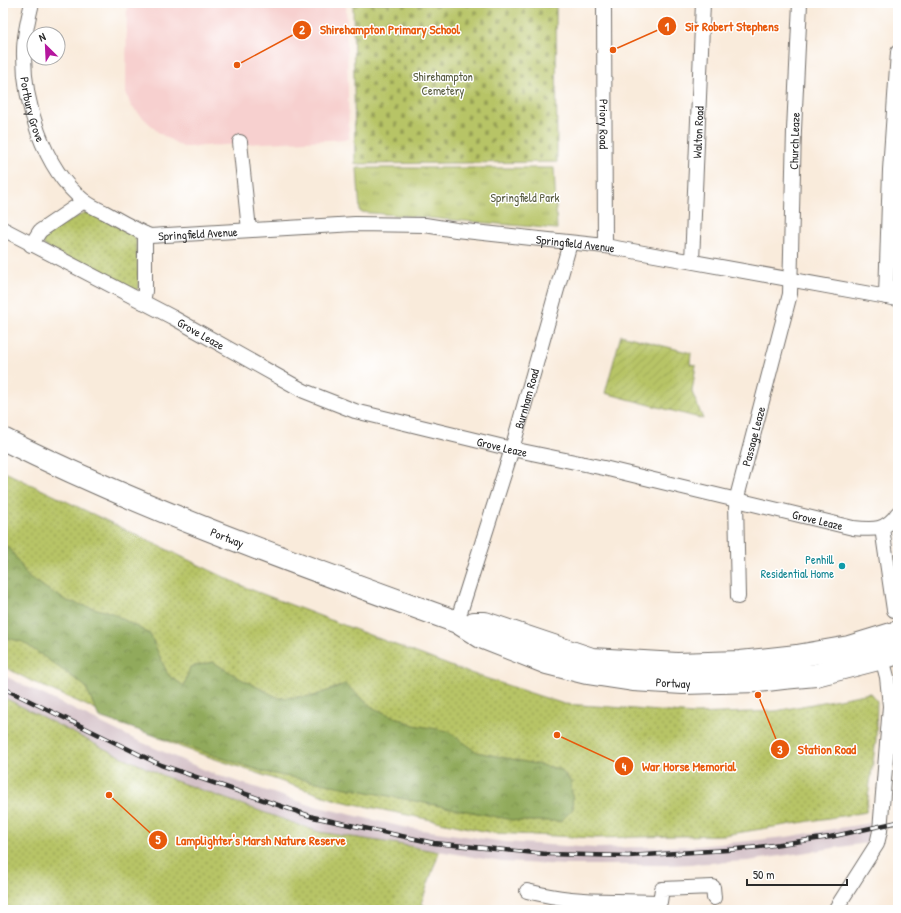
<svg xmlns="http://www.w3.org/2000/svg" width="901" height="913" font-family="'Patrick Hand',sans-serif">
  <style>
    .built { fill: #f7d0cf }
    .railway { fill: #d2bec5 }
    .grass { fill: url(#grass-dots); stroke: #717848 }
    .forest { fill: url(#forest-crowns); stroke: #5e6a43 }
    .cemetery { fill: url(#cemetery-stones); stroke: #717848 }
    .park { fill: url(#park-tufts); stroke: #717848 }
    .garden { fill: url(#garden-furrows); stroke: #717848 }
    .lines { fill: none; stroke-linecap: round; stroke-linejoin: round }
    .minor-casing { stroke: #736e69; stroke-width: 16 }
    .trunk-casing { stroke: #736e69; stroke-width: 24 }
    .minor { stroke: #fff; stroke-width: 14 }
    .trunk { stroke: #fff; stroke-width: 22 }
    .rail-casing { stroke: #2b2b2b; stroke-width: 4.5 }
    .rail { stroke: #fff; stroke-width: 3; stroke-dasharray: 9; stroke-linecap: butt }
    .culture-dot { fill: #0f9aa8; stroke: #fff; stroke-width: 1.5 }
    .labels { text-anchor: middle; dominant-baseline: central; stroke-width: 3; stroke-linejoin: round; paint-order: stroke }
    .park-label { font-size: 12px; fill: #55593d; stroke: #fff }
    .street-label { font-size: 12px; fill: #2b2b2b; stroke: #fff }
    .culture-label { font-size: 12px; fill: #0d838f; stroke: #fff; text-anchor: end }
    .leader { fill: none; stroke: #e8590c; stroke-width: 1.5 }
    .callout-dot { fill: #e8590c; stroke: #fff; stroke-width: 1.5 }
    .mark-label { font-size: 12px; text-anchor: middle; font-weight: bold; fill: #fff }
    .callout-label { font-size: 13px; text-anchor: middle; font-weight: bold; fill: #e8590c; stroke: #fff; stroke-width: 3; stroke-linejoin: round; paint-order: stroke }
  </style>
  <defs>
    <pattern id="grass-dots" width="8" height="8" patternUnits="userSpaceOnUse"><rect width="8" height="8" fill="#b7c466"/><path d="M2 2h.1M6 6h.1" fill="none" stroke="#959f54" stroke-width="1.8" stroke-linecap="round"/></pattern>
    <pattern id="forest-crowns" width="20" height="18" patternUnits="userSpaceOnUse"><rect width="20" height="18" fill="#91aa5b"/><path d="M2 6a3 3 0 1 1 6 0M12 15a3 3 0 1 1 6 0" fill="none" stroke="#778b4b"/></pattern>
    <pattern id="cemetery-stones" width="16" height="16" patternUnits="userSpaceOnUse"><rect width="16" height="16" fill="#b7c466"/><path d="M2 7V4a2 2 0 0 1 4 0v3zM10 15v-3a2 2 0 0 1 4 0v3z" fill="#959f54"/></pattern>
    <pattern id="park-tufts" width="24" height="20" patternUnits="userSpaceOnUse"><rect width="24" height="20" fill="#b7c466"/><path d="M3 7l-1-3M5 7V3M7 7l1-3M15 17l-1-3M17 17v-4M19 17l1-3" fill="none" stroke="#959f54"/></pattern>
    <pattern id="garden-furrows" width="10" height="10" patternUnits="userSpaceOnUse"><rect width="10" height="10" fill="#b7c466"/><path d="M-1 1l2-2M0 10L10 0M9 11l2-2" fill="none" stroke="#959f54"/></pattern>
  </defs>
  <rect width="100%" height="100%" fill="#fff"/>
  <filter id="ink" filterUnits="userSpaceOnUse"><feTurbulence type="fractalNoise" baseFrequency=".025" numOctaves="2"/><feDisplacementMap in="SourceGraphic" scale="8" xChannelSelector="R" yChannelSelector="G"/><feConvolveMatrix kernelMatrix="1 2 1 2 8 2 1 2 1" color-interpolation-filters="sRGB"/></filter>
  <filter id="wash" filterUnits="userSpaceOnUse"><feTurbulence type="fractalNoise" baseFrequency=".012" numOctaves="4" result="noise"/><feDisplacementMap in="SourceGraphic" scale="16" xChannelSelector="R" yChannelSelector="G"/><feGaussianBlur stdDeviation="0.9" result="paint"/><feColorMatrix in="noise" values="0 0 0 0 0 0 0 0 0 0 0 0 0 0 0 0 0 1.4 0 .05"/><feComposite in="paint" operator="in"/></filter>
  <g filter="url(#wash)">
    <rect width="100%" height="100%" fill="#f9ebdb"/>
    <!-- built -->
    <path class="built" d="M 127,3 L 346,3 L 349,139 L 183,147 L 159,133 L 131,106 L 126,93 Z"/>
    <!-- railway -->
    <path class="railway" d="M 3,675 L 134,739 L 214,774 L 310,805 L 403,827 L 505,842 L 595,848 L 699,846 L 786,837 L 870,823 L 867,843 L 748,861 L 670,865 L 567,865 L 502,862 L 398,844 L 319,832 L 173,780 L 105,749 L 3,697 Z"/>
    <!-- grass -->
    <path class="grass" d="M 84,213 L 90,213 L 131,233 L 136,239 L 139,286 L 138,289 L 130,292 L 44,246 L 43,239 L 44,235 Z
      M 3,471 L 247,588 L 461,670 L 564,704 L 611,707 L 694,714 L 776,711 L 870,693 L 877,701 L 876,740 L 866,812 L 724,835 L 595,838 L 493,833 L 336,800 L 183,748 L 31,681 L 3,666 Z
      M 3,697 L 105,749 L 173,780 L 257,810 L 319,832 L 398,844 L 439,852 L 421,904 L 434,910 L 3,910 Z"/>
    <!-- forest -->
    <path class="forest" d="M 3,546 L 9,547 L 29,578 L 67,601 L 112,613 L 150,634 L 168,675 L 184,686 L 190,667 L 213,662 L 241,679 L 279,698 L 314,696 L 345,684 L 373,708 L 414,725 L 448,731 L 477,752 L 560,769 L 571,782 L 573,809 L 561,821 L 518,821 L 264,772 L 99,717 L 85,686 L 23,642 L 3,637 Z"/>
    <!-- cemetery -->
    <path class="cemetery" d="M 353,3 L 556,3 L 557,162 L 355,164 Z"/>
    <!-- park -->
    <path class="park" d="M 357,168 L 554,168 L 557,229 L 360,212 Z"/>
    <!-- garden -->
    <path class="garden" d="M 621,335 L 691,353 L 690,364 L 696,365 L 692,392 L 703,419 L 605,393 Z"/>
  </g>
  <g filter="url(#ink)">
    <g class="lines">
      <!-- minor casing -->
      <g class="minor-casing">
        <g id="minor">
          <path id="s1" d="M 32,3 C 28,19 24,35 24,51 C 23,101 43,168 83,200 C 89,205 97,209 104,212 C 118,220 131,227 145,234 L 150,236 L 355,224 L 425,225 L 456,230 L 605,246 L 898,299"/>
          <path id="s2" d="M 604,3 L 605,246"/>
          <path d="M 240,142 L 249,230"/>
          <path id="s3" d="M 3,229 L 172,317 L 304,391 L 355,411 L 512,449 L 604,468 L 853,528 C 874,530 886,531 898,513"/>
          <path d="M 31,245 L 40,231 L 84,201"/>
          <path id="s4" d="M 692,261 L 703,3"/>
          <path d="M 886,297 L 890,170 L 898,52"/>
          <path d="M 143,302 L 145,291 L 145,234"/>
          <path d="M 882,528 L 894,610"/>
          <path id="s5" d="M 738,597 L 736,501 L 790,294 L 794,130 L 800,3"/>
          <path id="s6" d="M 457,622 L 512,449 L 570,243"/>
          <path d="M 527,891 C 559,899 582,901 615,901"/>
          <path d="M 615,910 L 615,901 L 660,902 L 662,889 L 713,887 L 714,898"/>
          <path d="M 835,910 L 877,844 L 880,831 L 890,706 L 887,677 L 882,658"/>
        </g>
      </g>
      <!-- trunk casing -->
      <g class="trunk-casing">
        <g id="trunk">
          <path id="s7" d="M 3,439 C 149,512 303,566 457,622 L 481,637 L 547,663 L 587,673 L 633,680 L 683,683 L 758,681 L 783,678 L 816,675 L 882,658 L 898,653"/>
          <path d="M 474,623 L 485,623 L 592,659 L 677,664 L 740,662 L 797,656 L 849,647 L 898,632"/>
        </g>
      </g>
      <!-- minor -->
      <use href="#minor" class="minor"/>
      <!-- trunk -->
      <use href="#trunk" class="trunk"/>
      <!-- rail casing -->
      <g class="rail-casing">
        <path id="rail" d="M 3,688 L 161,765 L 313,817 L 434,843 L 546,854 L 628,856 L 727,850 L 759,847 L 830,837 L 898,822"/>
      </g>
      <!-- rail -->
      <use href="#rail" class="rail"/>
    </g>
  </g>
  <!-- markers -->
  <circle class="culture-dot" cx="842" cy="566" r="4"/>
  <g class="labels">
    <!-- park labels -->
    <g class="park-label">
      <text x="443" y="76">Shirehampton<tspan x="443" dy="14">Cemetery</tspan></text>
      <text x="525" y="197">Springfield Park</text>
    </g>
    <!-- street labels -->
    <g class="street-label">
      <text stroke="none"><textPath href="#s1" startOffset="108">Portbury Grove</textPath></text>
      <text stroke="none"><textPath href="#s2" startOffset="121">Priory Road</textPath></text>
      <text stroke="none"><textPath href="#s4" startOffset="129">Walton Road</textPath></text>
      <text stroke="none"><textPath href="#s5" startOffset="463">Church Leaze</textPath></text>
      <text stroke="none"><textPath href="#s1" startOffset="338">Springfield Avenue</textPath></text>
      <text stroke="none"><textPath href="#s1" startOffset="717">Springfield Avenue</textPath></text>
      <text stroke="none"><textPath href="#s3" startOffset="224">Grove Leaze</textPath></text>
      <text stroke="none"><textPath href="#s6" startOffset="234">Burnham Road</textPath></text>
      <text stroke="none"><textPath href="#s5" startOffset="163">Passage Leaze</textPath></text>
      <text stroke="none"><textPath href="#s3" startOffset="548">Grove Leaze</textPath></text>
      <text stroke="none"><textPath href="#s3" startOffset="872">Grove Leaze</textPath></text>
      <text stroke="none"><textPath href="#s7" startOffset="245">Portway</textPath></text>
      <text stroke="none"><textPath href="#s7" startOffset="717">Portway</textPath></text>
    </g>
    <!-- culture labels -->
    <g class="culture-label">
      <text x="834" y="559">Penhill<tspan x="834" dy="14">Residential Home</tspan></text>
    </g>
  </g>
  <!-- callouts -->
  <path class="leader" d="M613 50L667 26M237 65L302 30M758 695L780 749M557 735L624 766M109 795L158 840"/>
  <g class="callout-dot">
    <circle cx="613" cy="50" r="4"/>
    <circle cx="237" cy="65" r="4"/>
    <circle cx="758" cy="695" r="4"/>
    <circle cx="557" cy="735" r="4"/>
    <circle cx="109" cy="795" r="4"/>
    <circle cx="667" cy="26" r="10"/>
    <circle cx="302" cy="30" r="10"/>
    <circle cx="780" cy="749" r="10"/>
    <circle cx="624" cy="766" r="10"/>
    <circle cx="158" cy="840" r="10"/>
  </g>
  <g class="mark-label">
    <text x="667" y="31">1</text>
    <text x="302" y="34">2</text>
    <text x="780" y="754">3</text>
    <text x="624" y="771">4</text>
    <text x="158" y="844">5</text>
  </g>
  <g class="callout-label">
    <text x="732" y="31">Sir Robert Stephens</text>
    <text x="390" y="34">Shirehampton Primary School</text>
    <text x="827" y="754">Station Road</text>
    <text x="689" y="771">War Horse Memorial</text>
    <text x="261" y="845">Lamplighter's Marsh Nature Reserve</text>
  </g>
  <!-- margin -->
  <rect width="901" height="913" fill="none" stroke="#fff" stroke-width="16"/>
  <!-- north arrow -->
  <g transform="translate(46 46) rotate(336)"><circle r="19" fill="#ffffff" stroke="#aaaaaa"/>
  <path d="M0-3L7 15L0 10L-7 15Z" fill="#b5179e"/>
  <text y="-6" font-size="11" font-weight="bold" text-anchor="middle" fill="#2b2b2b">N</text>
  </g>
  <!-- scale -->
  <path d="M747 879v6h100v-6" fill="none" stroke="#2b2b2b" stroke-width="2"/>
  <text x="753" y="879" font-size="12" fill="#2b2b2b" stroke="#ffffff" stroke-width="3" paint-order="stroke">50 m</text>
</svg>
